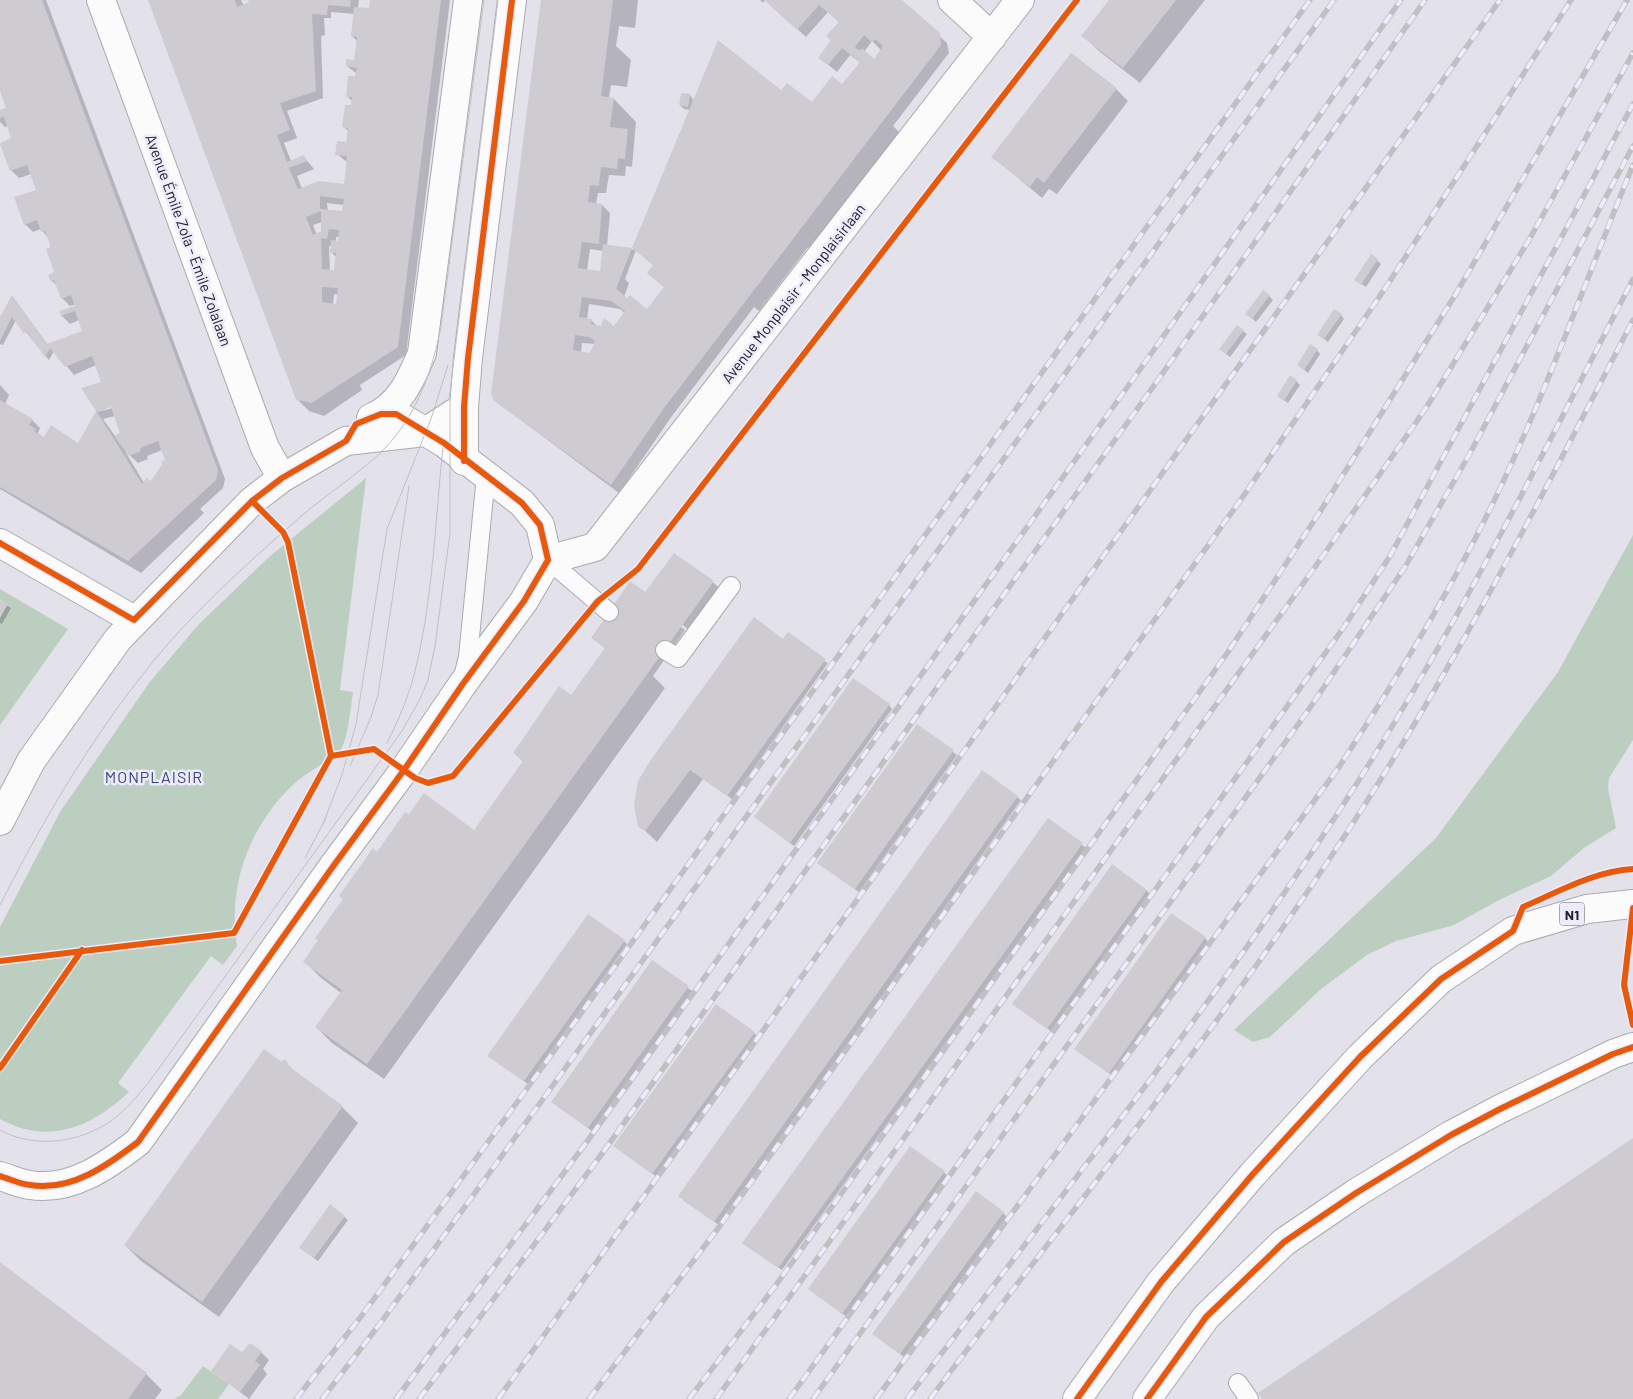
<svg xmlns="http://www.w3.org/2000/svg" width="1633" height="1399" font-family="Barlow,sans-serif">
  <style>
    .green { fill: #bbcebf }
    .shadow { fill: #0003; fill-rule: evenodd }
    .building { fill: #ceccd1; fill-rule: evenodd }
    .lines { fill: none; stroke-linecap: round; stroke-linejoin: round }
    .service-casing { stroke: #abaab1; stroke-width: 20 }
    .minor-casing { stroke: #abaab1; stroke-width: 30 }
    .primary-casing { stroke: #abaab1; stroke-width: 30 }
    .service { stroke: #fbfbfc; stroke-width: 18 }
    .minor { stroke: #fbfbfc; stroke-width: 28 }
    .primary { stroke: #fbfbfc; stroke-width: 28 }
    .tram { stroke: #c0c0c3; stroke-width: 1 }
    .rail-casing { stroke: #c0c0c3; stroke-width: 5.5 }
    .rail { stroke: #edebfc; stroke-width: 4; stroke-dasharray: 11; stroke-linecap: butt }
    .cycleway-casing { stroke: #edebfc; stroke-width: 9 }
    .cycleway { stroke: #e8590c; stroke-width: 6 }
    .labels { text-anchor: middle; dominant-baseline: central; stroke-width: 5; stroke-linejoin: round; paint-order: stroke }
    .shield { fill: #edebfc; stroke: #605e68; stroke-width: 1 }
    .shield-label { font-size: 14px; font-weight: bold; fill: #232228 }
    .street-label { font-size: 15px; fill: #232228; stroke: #edebfc }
    .neighbourhood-label { font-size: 16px; letter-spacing: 1px; fill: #374781; stroke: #edebfc }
  </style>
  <rect width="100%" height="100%" fill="#e3e2eb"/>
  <!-- green -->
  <path class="green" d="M 366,478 L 340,690 L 353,692 C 351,705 348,740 340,751 C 333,759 307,772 296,782 C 250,824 227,885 237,946 L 223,965 L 211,956 L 118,1083 L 129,1092 C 91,1127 49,1146 0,1119 L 0,927 L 60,812 L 149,683 L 199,624 L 269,557 Z
    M 1633,535 L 1633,740 L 1609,778 L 1608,788 L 1616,828 L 1584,848 L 1551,876 L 1501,899 L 1454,925 L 1396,941 L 1367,955 L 1321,989 L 1270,1037 L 1253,1042 L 1234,1030 L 1436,838 L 1558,672 Z
    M 0,589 L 68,629 L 0,725 Z
    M 203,1366 L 229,1384 L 218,1399 L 174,1399 L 181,1395 Z"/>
  <!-- shadow -->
  <path class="shadow" d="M 0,0 L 46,0 L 225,479 L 223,488 L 200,509 L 204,513 L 141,573 L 0,489 L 0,385 L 9,395 L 5,404 L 32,420 L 40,428 L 38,433 L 43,438 L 79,444 L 97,411 L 103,382 L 96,365 L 74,375 L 54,351 L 49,360 L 16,320 L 3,345 L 0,344 L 0,320 L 13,297 L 48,345 L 84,332 L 79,320 L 70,324 L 62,316 L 61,312 L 77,307 L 76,304 L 70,306 L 62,298 L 58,287 L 52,281 L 56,273 L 49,239 L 41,229 L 33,232 L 25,224 L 37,190 L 31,174 L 19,178 L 11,170 L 1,143 L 13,138 L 8,126 L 5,127 L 0,122 L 0,111 L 7,109 L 0,88 ZM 116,404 L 117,407 L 97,412 ZM 115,416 L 122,434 L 115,436 L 103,419 ZM 162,450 L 166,461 L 152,483 L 144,483 L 125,451 L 138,463 L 148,459 L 147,456 Z
    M 149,0 L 241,0 L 244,6 L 251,3 L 250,0 L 359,0 L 358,8 L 370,10 L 371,0 L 450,0 L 406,355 L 360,385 L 359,383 L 362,390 L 324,416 L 309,411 L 297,399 ZM 331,12 L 355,14 L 352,36 L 357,41 L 355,62 L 347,66 L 357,74 L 347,96 L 353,102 L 343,126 L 348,131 L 347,143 L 337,154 L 348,163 L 345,186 L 302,189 L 297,176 L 314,169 L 304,157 L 291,161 L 284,143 L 297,138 L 287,111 L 323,98 L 321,36 L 325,35 L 324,18 L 331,18 ZM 327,203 L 344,205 L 343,212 L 328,211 ZM 322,222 L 322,232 L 317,235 L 313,225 ZM 336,237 L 339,237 L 339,242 L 336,242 ZM 329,246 L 332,246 L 331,252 L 337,258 L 335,272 L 330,271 ZM 334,294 L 338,295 L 337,306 L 333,305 Z
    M 543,0 L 638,0 L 635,28 L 619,26 L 616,46 L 631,60 L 627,87 L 611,85 L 609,98 L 614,99 L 636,122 L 632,167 L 626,166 L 625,176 L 609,175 L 606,193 L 598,193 L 596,204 L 602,205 L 610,213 L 607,246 L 636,250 L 691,110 L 684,109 L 680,105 L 690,95 L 693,99 L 693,104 L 781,91 L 812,104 L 842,85 L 861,63 L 850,55 L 837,72 L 820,58 L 832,41 L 840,23 L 828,12 L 806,37 L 765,0 L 763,3 L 760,0 L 900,0 L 947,43 L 949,53 L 893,126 L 901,134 L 812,250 L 808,247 L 759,311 L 754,307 L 672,416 L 619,493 L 502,406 ZM 872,41 L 881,50 L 874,61 L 864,52 ZM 590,249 L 604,251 L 601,273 L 587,271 ZM 636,250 L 654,266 L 648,273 L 665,288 L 647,310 L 624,297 L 629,283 L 625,279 ZM 589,304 L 620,309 L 625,313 L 614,327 L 598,327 L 591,320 L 587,320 ZM 582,343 L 595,344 L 591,354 L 581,353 Z
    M 1111,0 L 1205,0 L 1140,83 L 1099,51 L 1083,36 Z
    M 1116,89 L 1128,101 L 1057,194 L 1049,189 L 1042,198 L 993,157 Z
    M 1372,256 L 1381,264 L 1366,287 L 1360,283 Z
    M 1269,296 L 1273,300 L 1256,322 L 1247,314 Z
    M 1341,315 L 1344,319 L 1328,342 L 1319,335 Z
    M 1243,331 L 1247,334 L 1230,357 L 1220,349 Z
    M 1317,350 L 1320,354 L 1308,373 L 1302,368 Z
    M 1296,381 L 1300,385 L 1288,403 L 1278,396 Z
    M 713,582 L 721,590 L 690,633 L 686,630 L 688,629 L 651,602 L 651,605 L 685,630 L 653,676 L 665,688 L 384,1079 L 332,1043 L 316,1027 L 341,993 L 321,978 L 305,962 L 377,854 L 475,832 L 524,763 L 515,753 L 572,697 L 606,649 L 592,638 L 645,593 Z
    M 0,601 L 11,608 L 2,624 L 0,623 Z
    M 783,641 L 828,663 L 732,799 L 703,779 L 657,842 L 640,826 Z
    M 889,705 L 892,709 L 794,846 L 759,820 Z
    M 917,726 L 957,755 L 859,892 L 822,866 Z
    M 1017,797 L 1021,800 L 719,1225 L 683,1200 Z
    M 1048,820 L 1086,848 L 782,1270 L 747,1246 Z
    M 1146,890 L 1150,894 L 1052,1032 L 1017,1007 Z
    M 1205,938 L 1208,942 L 1113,1076 L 1080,1053 Z
    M 624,941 L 627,944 L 528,1084 L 492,1059 Z
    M 652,962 L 692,991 L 592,1131 L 556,1105 Z
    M 754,1033 L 758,1037 L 657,1177 L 619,1149 Z
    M 284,1061 L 299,1076 L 342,1107 L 358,1123 L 219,1317 L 141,1261 L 125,1245 Z
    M 944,1172 L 947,1176 L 847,1317 L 813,1292 Z
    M 331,1206 L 348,1220 L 318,1261 L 304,1251 Z
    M 1003,1213 L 1007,1217 L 904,1357 L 877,1337 Z
    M 0,1264 L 146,1374 L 162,1390 L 155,1399 L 0,1399 Z
    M 261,1352 L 269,1360 L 263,1369 L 267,1374 L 249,1399 L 213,1371 L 243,1354 Z"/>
  <!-- building -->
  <path class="building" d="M 0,0 L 42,0 L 218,470 L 216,480 L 128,561 L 0,487 L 0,400 L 33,419 L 29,425 L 36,429 L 34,431 L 44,437 L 51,425 L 78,443 L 96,411 L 81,388 L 101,382 L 92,356 L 65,367 L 50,348 L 45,357 L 26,331 L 24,334 L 12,317 L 0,341 L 0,317 L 12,295 L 47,344 L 82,331 L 75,311 L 61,316 L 59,311 L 75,306 L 71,295 L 61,299 L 54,280 L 51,282 L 48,275 L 54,272 L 46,249 L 51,247 L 45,231 L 41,232 L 37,220 L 24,225 L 14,197 L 36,190 L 27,165 L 10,171 L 0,144 L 11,138 L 4,117 L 0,118 L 0,110 L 6,108 L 0,91 ZM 111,407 L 120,433 L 114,436 L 129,456 L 141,451 L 140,448 L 158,441 L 165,460 L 161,462 L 162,464 L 151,481 L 146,478 L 142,484 L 97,412 Z
    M 148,0 L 235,0 L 237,7 L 249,2 L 248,0 L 351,0 L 350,7 L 328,5 L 327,15 L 312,14 L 316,91 L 280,103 L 290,130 L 277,135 L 287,162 L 304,155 L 307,161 L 289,168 L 298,189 L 319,181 L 344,184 L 347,156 L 335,155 L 337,141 L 346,142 L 348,128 L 342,127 L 345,105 L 351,105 L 352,97 L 346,97 L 348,76 L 355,76 L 357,68 L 346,66 L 346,59 L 354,60 L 357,37 L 351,36 L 354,7 L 369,8 L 370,0 L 441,0 L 398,347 L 310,404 L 309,402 L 296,400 ZM 320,196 L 344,199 L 342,211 L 320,209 ZM 321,211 L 321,231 L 313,235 L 306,217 ZM 329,229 L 339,230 L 338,241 L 331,240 L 330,253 L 336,253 L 334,270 L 322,269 L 321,238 L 327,239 ZM 322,287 L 338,288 L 336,304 L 322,302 Z
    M 541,0 L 613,0 L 601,96 L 614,98 L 610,127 L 628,129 L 625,159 L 618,158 L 617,169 L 601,167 L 599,186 L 590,185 L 588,202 L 602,204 L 599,244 L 582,242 L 578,268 L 600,271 L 603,244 L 632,248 L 718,40 L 781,90 L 787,83 L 812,102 L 832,76 L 842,84 L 860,62 L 842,48 L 828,65 L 818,58 L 831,40 L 826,36 L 839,22 L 819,5 L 797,30 L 764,0 L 902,0 L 940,33 L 941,45 L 664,408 L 611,485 L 494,401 L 491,394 ZM 864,35 L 872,42 L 875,39 L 883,46 L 874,59 L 863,49 L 858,50 L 855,47 ZM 632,248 L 653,265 L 647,273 L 664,287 L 647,309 L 630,295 L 627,298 L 616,289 ZM 582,297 L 611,301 L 625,311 L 614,326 L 604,318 L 601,326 L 591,324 L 592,319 L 579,317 ZM 575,335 L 589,337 L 595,341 L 590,353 L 573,350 Z
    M 1109,0 L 1176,0 L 1123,68 L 1081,36 Z
    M 1071,53 L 1117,88 L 1044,183 L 1037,177 L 1030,187 L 991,157 Z
    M 681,93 L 690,94 L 688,107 L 679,105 Z
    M 1371,254 L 1378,259 L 1361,285 L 1354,280 Z
    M 1263,290 L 1270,295 L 1252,319 L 1245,314 Z
    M 1334,309 L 1342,314 L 1324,339 L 1317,335 Z
    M 1237,325 L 1244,330 L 1226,354 L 1219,349 Z
    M 1310,344 L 1318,349 L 1304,370 L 1297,365 Z
    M 1290,375 L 1297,380 L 1284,401 L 1277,396 Z
    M 674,553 L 714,581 L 367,1064 L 315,1027 L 342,990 L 303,962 L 318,940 L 315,938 L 343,899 L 339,896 L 373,848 L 377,852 L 405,812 L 409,814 L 424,793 L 474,830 L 523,761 L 513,753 L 559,686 L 571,695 L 605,648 L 591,638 L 630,581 L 645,592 Z
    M 0,599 L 8,604 L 0,618 Z
    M 754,617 L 783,639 L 788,632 L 826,659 L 727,796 L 690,770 L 645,831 L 638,827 L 634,805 L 638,781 L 650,761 Z
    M 853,678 L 890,704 L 790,843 L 754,817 Z
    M 917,724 L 954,750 L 855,889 L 817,863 Z
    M 982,770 L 1018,796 L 714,1222 L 678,1196 Z
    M 1048,818 L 1083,843 L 778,1268 L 742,1243 Z
    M 1112,864 L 1147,890 L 1047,1029 L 1012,1004 Z
    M 1171,913 L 1206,937 L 1109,1073 L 1074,1049 Z
    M 588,914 L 625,940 L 524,1081 L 487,1056 Z
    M 652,960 L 689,986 L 588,1128 L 551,1102 Z
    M 716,1004 L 755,1032 L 652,1174 L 613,1146 Z
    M 264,1049 L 282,1062 L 284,1059 L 288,1063 L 287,1065 L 343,1106 L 202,1302 L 124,1245 Z
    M 1633,1138 L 1633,1399 L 1262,1399 L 1258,1393 Z
    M 910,1146 L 945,1171 L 842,1314 L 808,1289 Z
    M 976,1191 L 1004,1212 L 900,1354 L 872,1334 Z
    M 330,1204 L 345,1216 L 314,1258 L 299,1248 Z
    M 0,1262 L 147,1373 L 128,1399 L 0,1399 Z
    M 250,1343 L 262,1351 L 255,1361 L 260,1365 L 240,1392 L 211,1371 L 230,1344 L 242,1352 Z"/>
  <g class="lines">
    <!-- service casing -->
    <g class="service-casing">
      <path id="service" d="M 548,560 L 609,612
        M 665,650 L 678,658 L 731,586
        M 463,677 L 468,657 L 486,476
        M 1238,1383 L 1249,1399"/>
    </g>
    <!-- minor casing -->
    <g class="minor-casing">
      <path id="minor" d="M 101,0 L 265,448 L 282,478
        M 952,0 L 992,37
        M 371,418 C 400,406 411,379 422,353 L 468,0
        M 464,461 L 464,407 L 468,358 L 512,0
        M 0,543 L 134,620
        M 548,560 L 595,547 L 1020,0
        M 0,821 L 31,761 L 118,639 L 252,501 L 282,478 L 346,441 L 425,432 L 464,407
        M 0,1176 C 10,1179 20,1184 30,1185 C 71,1192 108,1165 138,1142 L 334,865 L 404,770 L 462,685 L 524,601 L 548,560 L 540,525 L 522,503 L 444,443 L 396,414 L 381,414"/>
    </g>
    <!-- primary casing -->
    <g class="primary-casing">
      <path id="primary" d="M 1077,1399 L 1161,1282 L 1253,1174 L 1360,1057 L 1441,979 L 1513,931 L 1587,909 L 1633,904
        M 1147,1399 L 1206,1317 L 1284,1242 L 1356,1193 L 1451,1135 L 1500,1109 L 1613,1054 L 1633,1047"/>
    </g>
    <!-- service -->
    <use href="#service" class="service"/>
    <!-- minor -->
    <use href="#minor" class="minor"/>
    <!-- primary -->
    <use href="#primary" class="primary"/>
    <!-- tram -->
    <path class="tram" d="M 449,400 L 498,0
      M 387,743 C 398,721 408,698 414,675 C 433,602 435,522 443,447
      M 350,766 L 371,717 L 378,695 L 409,486
      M 323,824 L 342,775 L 356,724 L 387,529 L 431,419 L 448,365
      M 305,858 L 326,818
      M 0,905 C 46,814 100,723 167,645 C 209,597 258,554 306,512 C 329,493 355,476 377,456 C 414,422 432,374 441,326 L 484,0
      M 0,1130 C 34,1149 79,1143 111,1121 C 126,1110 137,1096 149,1082 L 402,731 L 420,699 L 428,680 L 435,646 L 450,533 L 450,395"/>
    <!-- rail casing -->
    <g class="rail-casing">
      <path id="rail" d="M 296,1399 L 363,1314 L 523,1094 L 1310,0
        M 322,1399 L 379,1325 L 538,1106 L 1334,0
        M 396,1399 L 586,1143 L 1136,375 L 1401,0
        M 419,1399 L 601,1155 L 1153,387 L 1425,0
        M 498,1399 L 972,740 L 1500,0
        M 589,1399 L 719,1227 L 1242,498 L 1386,287 L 1571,0
        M 689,1399 L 776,1285 L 1228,652 L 1323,507 L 1454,297 L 1627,0
        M 716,1399 L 1320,560 L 1426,408 L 1529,240 L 1633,53
        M 789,1399 L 1344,627 L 1390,556 L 1633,104
        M 813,1399 L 1307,712 L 1405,567 L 1469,455 L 1633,146
        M 876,1399 L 1339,767 C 1388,692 1435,617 1476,537 C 1538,417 1582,289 1633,165
        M 907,1399 C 1061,1195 1222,996 1359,780 C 1461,619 1546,448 1633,279
        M 930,1399 C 1067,1216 1212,1038 1338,846 C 1449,678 1541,499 1633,320"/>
    </g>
    <!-- rail -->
    <use href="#rail" class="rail"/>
    <!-- cycleway casing -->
    <g class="cycleway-casing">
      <path id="cycleway" d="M 464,461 L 464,407 L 468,358 L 512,0
        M 0,543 L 134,620 L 252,501 L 282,478 L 346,441 L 356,424 L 381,414 L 396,414 L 444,443 L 522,503 L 540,525 L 548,560 L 524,601 L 462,685 L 404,770 L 334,865 L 138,1142 C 108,1165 71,1192 30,1185 C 20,1184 10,1179 0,1176
        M 331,756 L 374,749 L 415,778 L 428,783 L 453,776 L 598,601 L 638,569 L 1077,0
        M 1633,908 L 1624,985 L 1633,1025
        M 0,961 L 234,933 L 331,756 L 288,542 L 283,532 L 252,501
        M 0,1068 L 82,950
        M 1077,1399 L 1161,1282 L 1253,1174 L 1360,1057 L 1441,979 L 1513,931 L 1523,907 C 1558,892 1595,871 1633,869
        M 1147,1399 L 1206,1317 L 1284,1242 L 1356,1193 L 1451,1135 L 1500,1109 L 1613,1054 L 1633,1047"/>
    </g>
    <!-- cycleway -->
    <use href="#cycleway" class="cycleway"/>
  </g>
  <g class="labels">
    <!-- shield labels -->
    <rect class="shield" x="1559.5" y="902.5" width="25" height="23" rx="4"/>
    <g class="shield-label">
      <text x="1572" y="914">N1</text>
    </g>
    <!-- street labels -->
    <g class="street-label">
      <text transform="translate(189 240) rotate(70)">Avenue Émile Zola - Émile Zolalaan</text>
      <text transform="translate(793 293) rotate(-52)">Avenue Monplaisir - Monplaisirlaan</text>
    </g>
    <!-- neighbourhood labels -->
    <g class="neighbourhood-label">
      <text x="154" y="776">MONPLAISIR</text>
    </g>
  </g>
</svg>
